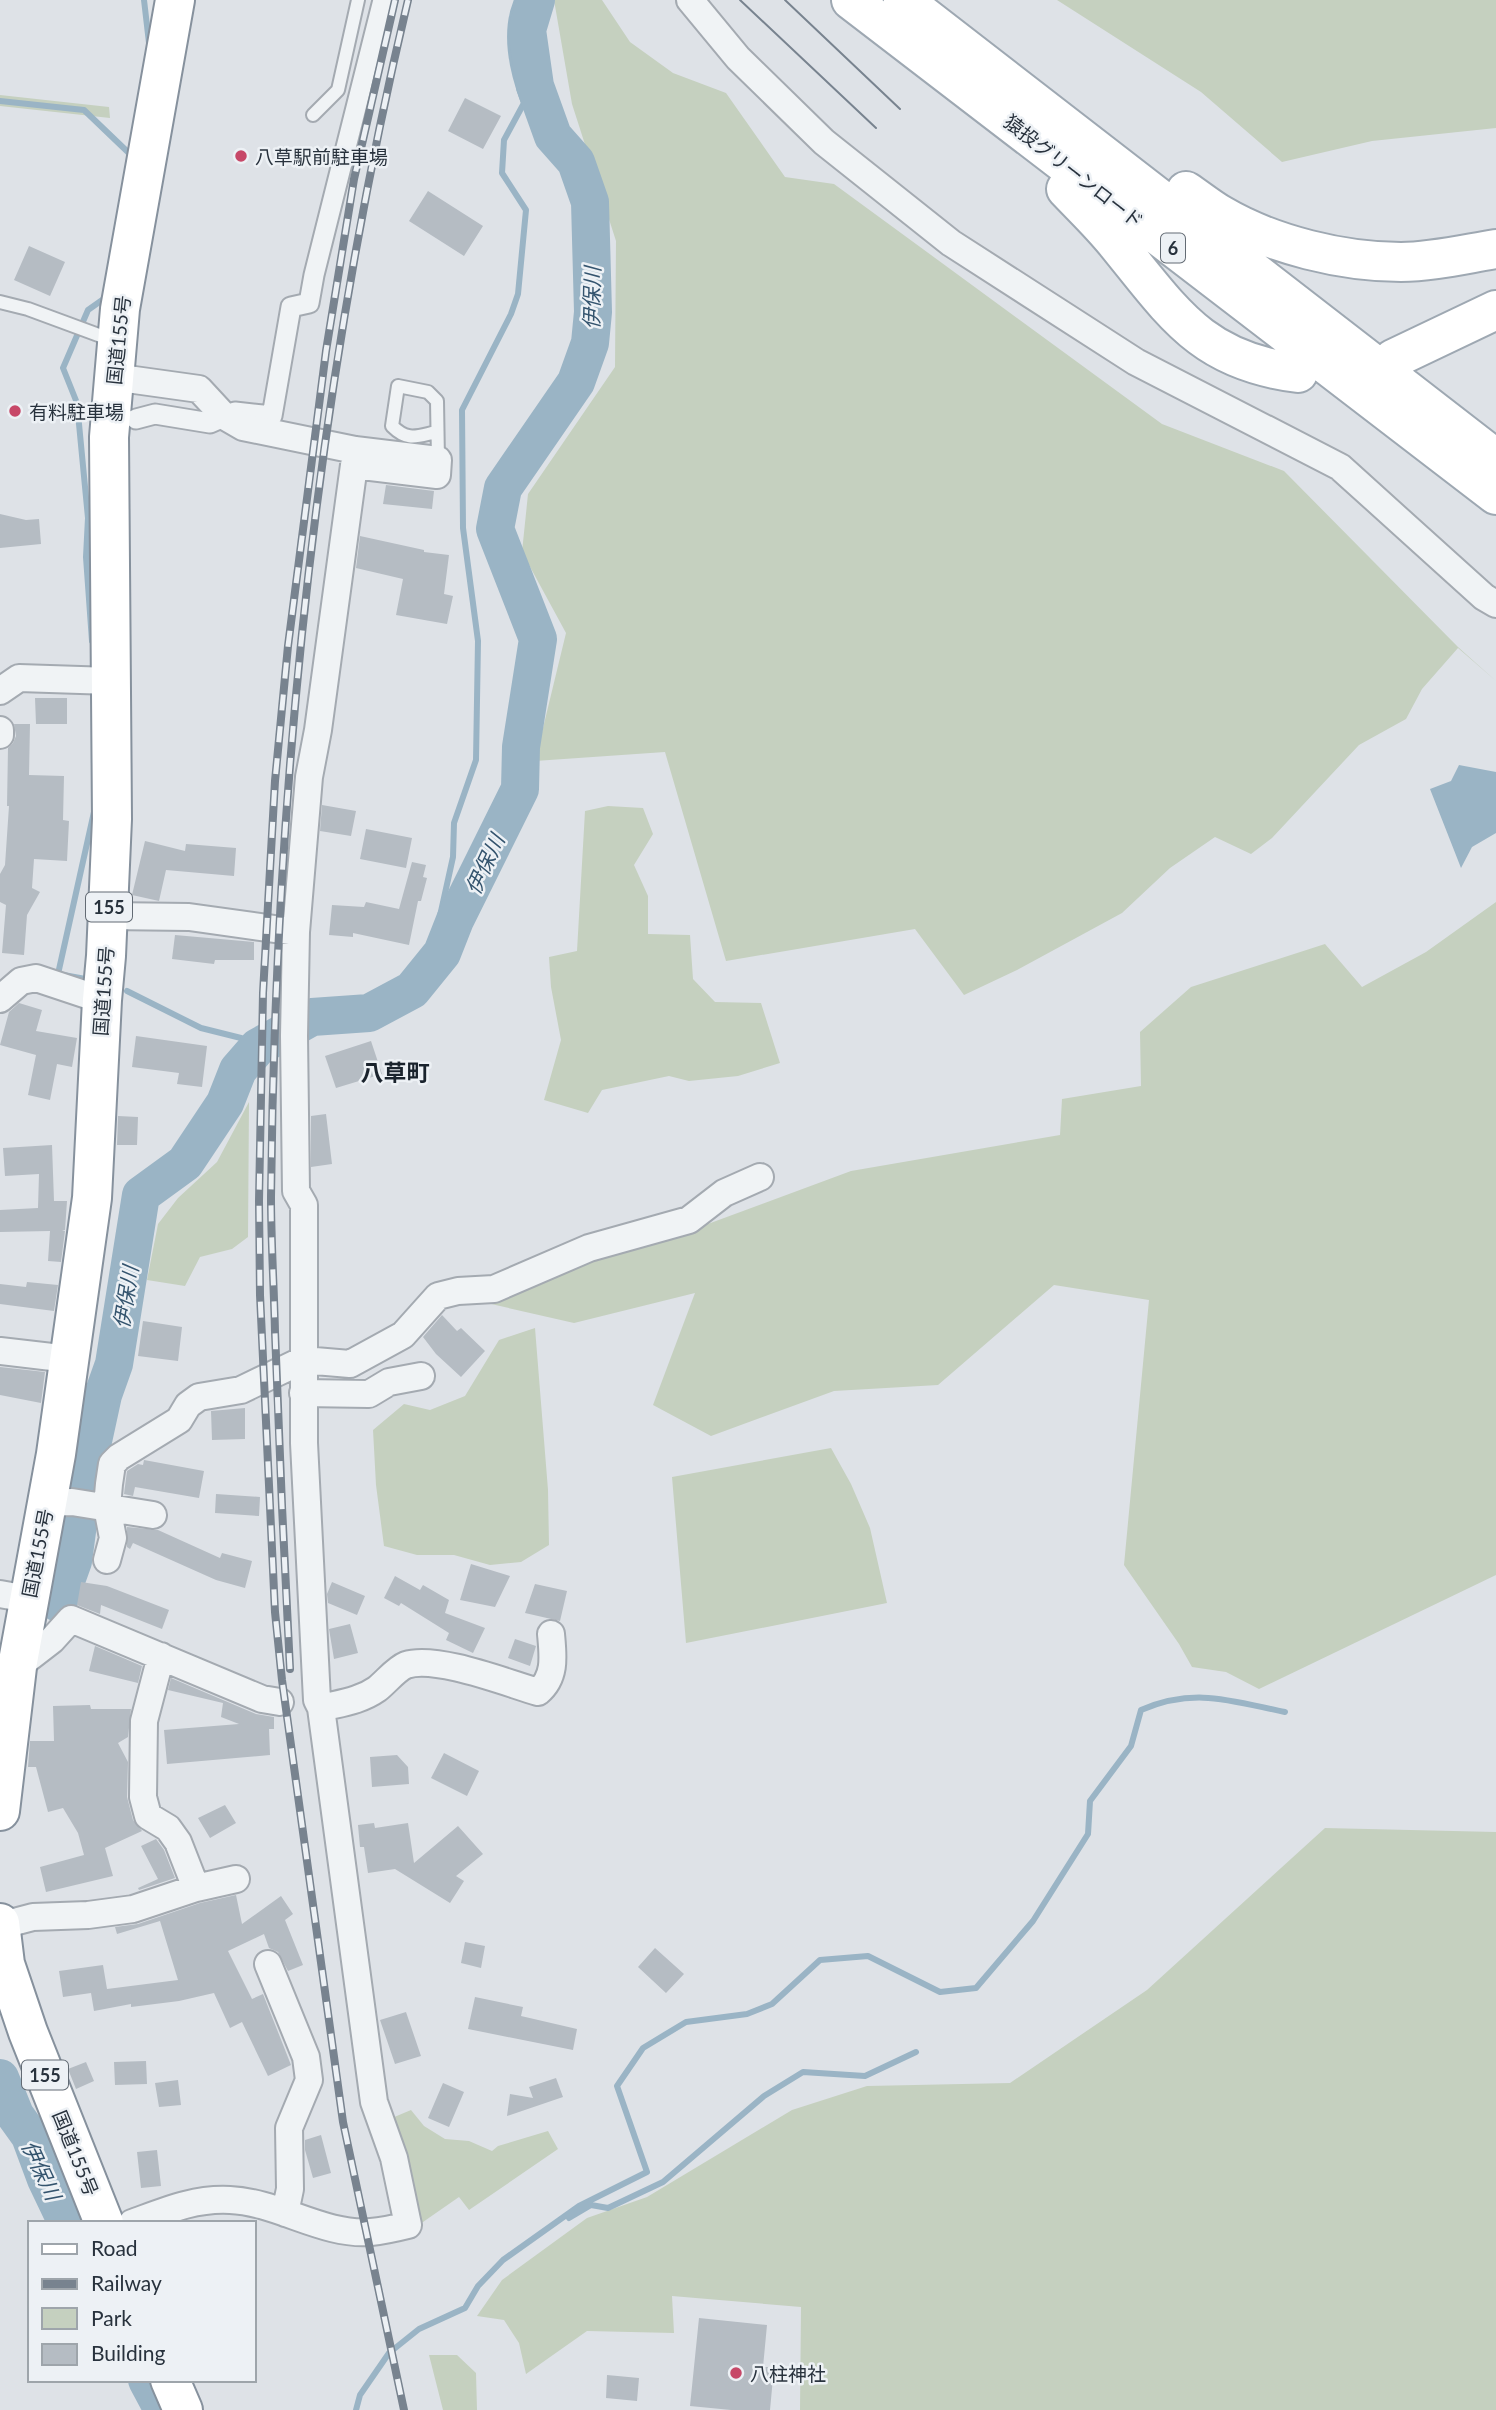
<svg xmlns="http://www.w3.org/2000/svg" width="1496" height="2410" font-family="Lato,'Noto Sans JP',sans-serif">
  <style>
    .green { fill: #c5d0bf }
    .water { fill: #9ab4c5 }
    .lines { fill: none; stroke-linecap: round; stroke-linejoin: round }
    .stream { stroke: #9ab4c5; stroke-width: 6 }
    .river { stroke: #9ab4c5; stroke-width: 38 }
    .building { fill: #b5bcc3 }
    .service-casing { stroke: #a4aab1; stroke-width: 16 }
    .pedestrian-casing { stroke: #a4aab1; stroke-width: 23 }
    .minor-casing { stroke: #a4aab1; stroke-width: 30 }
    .primary-casing { stroke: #9ea8b2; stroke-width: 42 }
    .trunk-casing { stroke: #86919d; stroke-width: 42 }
    .service { stroke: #f0f3f5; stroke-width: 12 }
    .pedestrian { stroke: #f0f3f5; stroke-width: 19 }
    .minor { stroke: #f0f3f5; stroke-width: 26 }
    .primary { stroke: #fff; stroke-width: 38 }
    .trunk { stroke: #fff; stroke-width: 38 }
    .tram { stroke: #78838f; stroke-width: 2 }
    .rail-casing { stroke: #78838f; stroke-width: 8 }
    .rail { stroke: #edf1f5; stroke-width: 5; stroke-dasharray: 16; stroke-linecap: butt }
    .poi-dot { fill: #c74868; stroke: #edf1f5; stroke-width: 2.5 }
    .labels { text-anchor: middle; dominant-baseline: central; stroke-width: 5; stroke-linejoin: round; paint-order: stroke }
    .shield { fill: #edf1f5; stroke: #636b74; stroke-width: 2 }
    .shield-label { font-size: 18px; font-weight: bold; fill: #28323d }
    .poi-label { font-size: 19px; fill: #28323d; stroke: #edf1f5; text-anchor: start }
    .street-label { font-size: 19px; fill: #28323d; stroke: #edf1f5 }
    .water-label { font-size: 21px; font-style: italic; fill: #34546e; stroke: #edf1f5 }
    .quarter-label { font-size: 23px; font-weight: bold; fill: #1a232d; stroke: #edf1f5 }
  </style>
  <rect width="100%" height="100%" fill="#dee2e7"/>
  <!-- green -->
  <path class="green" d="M 554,0 L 602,0 L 630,42 L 673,73 L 726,93 L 785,177 L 834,184 L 1162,424 L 1284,471 L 1458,647 L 1496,681 L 1458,648 L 1422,689 L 1406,719 L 1359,745 L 1272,838 L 1251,854 L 1215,837 L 1170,868 L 1122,913 L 1017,970 L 964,995 L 915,929 L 726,961 L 665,752 L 535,761 L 566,633 L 522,552 L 528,494 L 615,367 L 616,241 L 572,104 Z
    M 1057,0 L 1496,0 L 1496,128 L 1372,141 L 1282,162 L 1201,92 Z
    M 0,95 L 109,107 L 110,118 L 0,106 Z
    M 608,806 L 643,808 L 653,834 L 634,865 L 648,896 L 648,934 L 690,935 L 693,979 L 715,1002 L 761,1003 L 780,1063 L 738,1076 L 689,1081 L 669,1076 L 602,1090 L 588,1113 L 544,1100 L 561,1040 L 551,987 L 549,957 L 577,951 L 585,811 Z
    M 1496,902 L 1496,1575 L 1259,1689 L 1226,1672 L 1192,1667 L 1179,1644 L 1124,1565 L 1149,1300 L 1054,1285 L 938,1385 L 834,1391 L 711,1436 L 653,1405 L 695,1293 L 574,1323 L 478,1301 L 611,1251 L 678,1235 L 851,1171 L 1060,1135 L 1062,1099 L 1141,1086 L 1140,1032 L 1191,987 L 1325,944 L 1362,987 L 1426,952 Z
    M 249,1102 L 248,1237 L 232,1249 L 200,1257 L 185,1286 L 147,1280 L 158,1224 L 178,1198 L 217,1162 Z
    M 535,1328 L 548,1490 L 549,1545 L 521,1562 L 490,1565 L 454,1555 L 417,1555 L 384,1546 L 376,1485 L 373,1430 L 404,1404 L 430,1410 L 465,1396 L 499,1340 Z
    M 831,1448 L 851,1484 L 870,1528 L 887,1603 L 686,1643 L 672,1477 Z
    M 1325,1828 L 1496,1832 L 1496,2410 L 800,2410 L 801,2307 L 672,2296 L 674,2333 L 587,2331 L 526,2374 L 519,2343 L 504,2320 L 477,2316 L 502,2280 L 587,2218 L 647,2197 L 792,2110 L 867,2086 L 1010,2083 L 1147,1990 Z
    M 411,2110 L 424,2126 L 445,2139 L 469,2141 L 492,2151 L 498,2146 L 548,2131 L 558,2149 L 469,2210 L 459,2197 L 423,2222 L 408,2225 L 380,2123 Z
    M 429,2355 L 457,2355 L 476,2373 L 477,2410 L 443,2410 Z"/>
  <!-- water -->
  <path class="water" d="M 1459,765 L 1496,772 L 1496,833 L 1472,847 L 1461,868 L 1430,789 L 1451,781 Z"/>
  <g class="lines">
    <!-- stream -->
    <path class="stream" d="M 144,0 L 149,43
      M 0,101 L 84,110 L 132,156
      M 92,641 L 86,557 L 88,518 L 77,403 L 63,368 L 88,310 L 105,298 L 106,295
      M 440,916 L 453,857 L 454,823 L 476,760 L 478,641 L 463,528 L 462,410 L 511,314 L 518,294 L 526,210 L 502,173 L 504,140 L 524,103 C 512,71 503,33 517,0
      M 91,980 L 58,974 L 94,812
      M 127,991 L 201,1028 L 241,1038 L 258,1047
      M 569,2218 L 591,2205 L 608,2208 L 663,2182 L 764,2096 L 803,2072 L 865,2076 L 916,2052
      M 356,2410 L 360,2395 L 389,2353 L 419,2329 L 465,2308 L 478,2286 L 503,2260 L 579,2206 L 647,2172 L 617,2086 L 643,2048 L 686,2022 L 747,2014 L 772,2004 L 820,1960 L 868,1956 L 940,1992 L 976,1988 L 1033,1921 L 1088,1834 L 1090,1801 L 1131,1746 L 1141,1710 C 1195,1687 1231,1701 1285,1712"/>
    <!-- river -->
    <path class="river" d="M 58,1603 L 73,1561 L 83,1487 L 103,1395 L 114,1364 L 141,1195 L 185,1163 L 225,1103 L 238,1070 L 258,1047 L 312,1017 L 369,1013 L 412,990 L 442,953 L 455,920 L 520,789 L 521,747 L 538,639 L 495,529 L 503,488 L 576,382 L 590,343 L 593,312 L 590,202 L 576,162 L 553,136 L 535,86 L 527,30 L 536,0
      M 0,2078 L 15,2115 L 30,2136 L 46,2179 L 67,2223
      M 147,2380 L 163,2410"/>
  </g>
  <!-- building -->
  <path class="building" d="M 465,98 L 501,116 L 483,149 L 448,131 Z
    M 428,191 L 483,226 L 464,256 L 409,221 Z
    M 29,246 L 65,262 L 50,296 L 14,280 Z
    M 386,485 L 434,491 L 432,509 L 383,504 Z
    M 0,514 L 26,520 L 39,519 L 41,544 L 0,548 Z
    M 360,536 L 424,550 L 424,552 L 449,555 L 444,594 L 453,596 L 447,624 L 396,615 L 403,579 L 356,568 Z
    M 35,698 L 67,698 L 67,724 L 36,724 Z
    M 14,724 L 30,724 L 29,775 L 64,776 L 63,820 L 69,821 L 67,861 L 34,859 L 32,888 L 40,892 L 27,915 L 24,955 L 2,953 L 6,905 L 0,902 L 0,874 L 5,865 L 9,806 L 7,806 L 8,748 L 13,743 L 16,736 Z
    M 322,805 L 356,811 L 351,836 L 320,831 Z
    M 366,829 L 412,838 L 406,868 L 360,859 Z
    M 145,841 L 185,851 L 186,844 L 236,848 L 234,876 L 166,870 L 159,901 L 132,895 Z
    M 412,862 L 426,865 L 423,877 L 427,878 L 421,901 L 418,901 L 409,945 L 353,933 L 353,937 L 329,935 L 332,905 L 364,907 L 366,902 L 399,909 Z
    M 175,935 L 254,942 L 254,960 L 215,960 L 214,964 L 172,959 Z
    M 19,1003 L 42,1010 L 36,1031 L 77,1038 L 72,1067 L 57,1064 L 50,1100 L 28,1095 L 36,1055 L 0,1045 L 9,1012 Z
    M 136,1036 L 207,1046 L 202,1087 L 177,1084 L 179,1073 L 132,1067 Z
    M 371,1041 L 382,1074 L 336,1088 L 325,1056 Z
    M 326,1114 L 332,1164 L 311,1167 L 311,1116 Z
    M 118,1116 L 138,1117 L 137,1145 L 117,1145 Z
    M 52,1145 L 54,1201 L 67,1201 L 65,1230 L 62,1230 L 65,1231 L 61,1262 L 48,1261 L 50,1231 L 0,1232 L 0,1210 L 38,1208 L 39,1174 L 5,1176 L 3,1148 Z
    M 27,1282 L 58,1285 L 54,1311 L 0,1304 L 0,1284 L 26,1287 Z
    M 442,1315 L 457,1331 L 461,1328 L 485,1351 L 461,1377 L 436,1354 L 423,1337 Z
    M 143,1321 L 182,1327 L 178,1361 L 138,1356 Z
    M 0,1367 L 45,1372 L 41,1403 L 0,1395 Z
    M 245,1408 L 245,1439 L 212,1440 L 211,1411 Z
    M 144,1460 L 204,1471 L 199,1498 L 135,1487 L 133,1496 L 124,1494 L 127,1471 L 138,1464 L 143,1465 Z
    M 216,1494 L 260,1497 L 259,1516 L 215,1513 Z
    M 127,1527 L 158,1530 L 220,1558 L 222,1553 L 252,1561 L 245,1588 L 216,1580 L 133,1543 L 130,1549 L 127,1547 Z
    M 471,1564 L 510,1576 L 495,1607 L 460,1600 Z
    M 395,1576 L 420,1590 L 423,1585 L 449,1600 L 445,1613 L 485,1628 L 473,1653 L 446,1640 L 449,1633 L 401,1603 L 399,1606 L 384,1598 Z
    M 81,1582 L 107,1586 L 169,1610 L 162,1629 L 101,1605 L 100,1614 L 77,1605 Z
    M 332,1582 L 365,1596 L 357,1615 L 328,1603 L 327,1594 Z
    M 535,1584 L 567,1591 L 560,1621 L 525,1613 Z
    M 350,1624 L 358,1653 L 334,1659 L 329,1629 Z
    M 515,1639 L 536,1646 L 530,1666 L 508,1658 Z
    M 95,1646 L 142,1666 L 138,1683 L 89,1671 Z
    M 171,1678 L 256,1714 L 274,1717 L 274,1729 L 269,1729 L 270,1755 L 167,1764 L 164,1730 L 239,1724 L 221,1717 L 223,1703 L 168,1690 Z
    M 90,1705 L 91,1709 L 131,1709 L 128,1737 L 118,1743 L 128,1762 L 127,1797 L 133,1820 L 142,1831 L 105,1848 L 113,1876 L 46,1892 L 40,1867 L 84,1855 L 78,1833 L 63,1808 L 48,1812 L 36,1767 L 28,1767 L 30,1741 L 54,1741 L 53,1706 Z
    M 444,1753 L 479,1771 L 467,1796 L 431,1778 Z
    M 397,1755 L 408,1767 L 409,1784 L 372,1787 L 370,1757 Z
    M 225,1805 L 236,1823 L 210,1838 L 198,1818 Z
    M 374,1823 L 375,1828 L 408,1823 L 414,1863 L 458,1826 L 483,1854 L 456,1876 L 464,1881 L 450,1903 L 395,1869 L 368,1873 L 364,1847 L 360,1847 L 358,1825 Z
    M 156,1839 L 164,1850 L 175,1878 L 139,1890 L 138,1888 L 158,1879 L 141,1846 Z
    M 236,1895 L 242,1924 L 281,1896 L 293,1914 L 285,1920 L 303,1965 L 288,1971 L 278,1952 L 269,1948 L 264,1934 L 228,1951 L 252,1999 L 263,1994 L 291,2065 L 268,2076 L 242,2022 L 230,2028 L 214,1993 L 179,2001 L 131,2007 L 131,2004 L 94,2011 L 91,1993 L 63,1997 L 59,1971 L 103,1965 L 107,1989 L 178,1980 L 160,1921 L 117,1934 L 115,1927 L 138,1924 L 200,1903 Z
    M 465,1942 L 485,1946 L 481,1968 L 461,1963 Z
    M 655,1948 L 684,1974 L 666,1993 L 638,1967 Z
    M 475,1997 L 523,2007 L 521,2016 L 577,2029 L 573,2050 L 468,2029 Z
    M 406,2012 L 421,2056 L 395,2064 L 380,2020 Z
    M 146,2061 L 147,2084 L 115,2085 L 114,2062 Z
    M 86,2062 L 94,2081 L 76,2089 L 68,2069 Z
    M 556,2078 L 563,2097 L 507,2116 L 510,2094 L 533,2098 L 529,2087 Z
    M 178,2080 L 181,2105 L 159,2107 L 155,2083 Z
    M 443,2083 L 464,2092 L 449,2127 L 428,2118 Z
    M 321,2135 L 331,2173 L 313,2178 L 305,2150 L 305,2140 Z
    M 157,2150 L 161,2186 L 141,2188 L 137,2152 Z
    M 699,2318 L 767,2325 L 763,2367 L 774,2367 L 770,2410 L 731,2410 L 690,2406 Z
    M 607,2375 L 639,2378 L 637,2401 L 606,2398 Z"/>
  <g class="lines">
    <!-- service casing -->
    <g class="service-casing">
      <path id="service" d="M 313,115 L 338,90 L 358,0
        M 0,302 L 28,309 L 112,340
        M 437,432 C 417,436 408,442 392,426 L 398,386 L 428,392 L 437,401 L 438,460"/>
    </g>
    <!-- pedestrian casing -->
    <g class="pedestrian-casing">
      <path id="pedestrian" d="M 136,419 L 155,414 L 210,423 L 235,412 L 272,416 L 291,307 L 309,303 L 314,275 L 383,0"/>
    </g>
    <!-- minor casing -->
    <g class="minor-casing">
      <path id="minor" d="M 690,0 L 738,58 L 824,142 L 951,243 L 1136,362 L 1340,467 L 1484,597 L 1496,604
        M 113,377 L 199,389 L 224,416 L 243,427 L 355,450 L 438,460 L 437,475 L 354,465 L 318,730 L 309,777 L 296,932 L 294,1036 L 296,1191 L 304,1205 L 304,1443 L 317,1700 L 321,1708 L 374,2102 L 394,2158 L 408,2225 C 396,2228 383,2231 371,2232 C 323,2236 278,2202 230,2200 C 195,2198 165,2211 132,2223
        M 0,691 L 19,678 L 111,681
        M 0,730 L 0,735
        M 108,916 L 189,917 L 296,932
        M 0,999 L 21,981 L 36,978 L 102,1000
        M 0,1351 L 69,1359
        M 303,1393 L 369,1394 L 389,1382 L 421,1376
        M 47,1503 L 72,1502 L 153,1515
        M 107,1560 L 113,1538 L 107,1507 L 109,1484 L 112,1464 L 119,1457 L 179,1420 L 188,1405 L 199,1397 L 241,1390 L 303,1360 L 350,1364 L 403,1335 L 438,1296 L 458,1291 L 494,1289 L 589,1248 L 689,1220 L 724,1193 L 760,1177
        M 0,1594 L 28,1599
        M 161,1656 L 144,1721 L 143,1797 L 148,1816 L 168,1828 L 178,1842 L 196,1888
        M 17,1667 L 52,1640 L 71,1619 L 262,1699 L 280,1702
        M 321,1708 C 341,1703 360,1701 377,1689 C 386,1682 396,1669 406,1665 C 436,1655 507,1683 538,1692 C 556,1677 553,1656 551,1634
        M 0,1932 L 14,1922 L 33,1917 L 88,1915 L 133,1909 L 196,1888 L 236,1879
        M 268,1964 L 306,2057 L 309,2080 L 289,2128 L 290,2189 L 285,2213"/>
    </g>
    <!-- primary casing -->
    <g class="primary-casing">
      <path id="primary" d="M 851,0 L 1496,495
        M 903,0 L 1496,459
        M 1066,189 C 1083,207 1102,225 1117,244 C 1174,314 1202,361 1298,373
        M 1186,191 C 1198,199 1209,208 1221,215 C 1272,245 1343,262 1401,262 C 1432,262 1465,254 1496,249
        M 1393,359 L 1496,310"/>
    </g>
    <!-- trunk casing -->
    <g class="trunk-casing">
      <path id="trunk" d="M 0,1811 L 17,1667 L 56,1454 L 92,1198 L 102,1000 L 106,956 L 112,819 L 109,437 L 120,309 L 175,0
        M 0,1923 L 5,1964 L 28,2032 L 104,2223
        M 170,2380 L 183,2410"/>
    </g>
    <!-- service -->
    <use href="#service" class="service"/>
    <!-- pedestrian -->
    <use href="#pedestrian" class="pedestrian"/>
    <!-- minor -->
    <use href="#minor" class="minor"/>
    <!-- primary -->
    <use href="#primary" class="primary"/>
    <!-- trunk -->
    <use href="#trunk" class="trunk"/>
    <!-- tram -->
    <path class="tram" d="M 740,0 L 876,128
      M 785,0 L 900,109"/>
    <!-- rail casing -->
    <g class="rail-casing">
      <path id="rail" d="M 395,0 L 354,179 L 326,351 L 288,646 L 275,781 L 263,993 L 259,1201 L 260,1295 L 275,1612 L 282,1680 L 343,2122 L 404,2410
        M 290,1669 C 284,1557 279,1444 275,1332 C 274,1287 271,1242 271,1197 C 275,795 315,392 408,0"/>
    </g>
    <!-- rail -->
    <use href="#rail" class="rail"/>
  </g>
  <!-- markers -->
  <g class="poi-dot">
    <circle cx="241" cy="156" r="7"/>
    <circle cx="15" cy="411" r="7"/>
    <circle cx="736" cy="2373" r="7"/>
  </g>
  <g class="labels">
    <!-- shield labels -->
    <g class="shield">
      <rect x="1161" y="233.5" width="24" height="29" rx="5"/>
      <rect x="86" y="892.5" width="46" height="29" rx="5"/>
      <rect x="22" y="2060.5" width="46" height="29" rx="5"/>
    </g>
    <g class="shield-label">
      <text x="1173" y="248">6</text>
      <text x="109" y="907">155</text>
      <text x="45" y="2075">155</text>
    </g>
    <!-- poi labels -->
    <g class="poi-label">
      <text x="255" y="156">八草駅前駐車場</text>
      <text x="29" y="411">有料駐車場</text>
      <text x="750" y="2373">八柱神社</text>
    </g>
    <!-- street labels -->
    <g class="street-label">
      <text transform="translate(1074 171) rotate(38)">猿投グリーンロード</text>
      <text transform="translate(118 340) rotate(-84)">国道155号</text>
      <text transform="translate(103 991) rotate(-86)">国道155号</text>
      <text transform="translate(37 1553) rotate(-79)">国道155号</text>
      <text transform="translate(76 2153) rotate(68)">国道155号</text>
    </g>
    <!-- water labels -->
    <g class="water-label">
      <text transform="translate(591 298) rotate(-89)">伊保川</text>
      <text transform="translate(484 864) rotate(-65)">伊保川</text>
      <text transform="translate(125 1297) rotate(-81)">伊保川</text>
      <text transform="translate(42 2170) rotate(65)">伊保川</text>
    </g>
    <!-- quarter labels -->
    <g class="quarter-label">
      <text x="395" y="1072">八草町</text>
    </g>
  </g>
  <!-- legend -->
  <rect x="28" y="2221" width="228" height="161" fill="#edf1f5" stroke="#9ea5ab" stroke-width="2"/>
  <rect x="42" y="2244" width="35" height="10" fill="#ffffff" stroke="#9ea5ab" stroke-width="2"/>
  <text x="91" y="2256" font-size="21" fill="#28323d">Road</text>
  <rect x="42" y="2279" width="35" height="10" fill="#78838f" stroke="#9ea5ab" stroke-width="2"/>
  <text x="91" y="2291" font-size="21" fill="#28323d">Railway</text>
  <rect x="42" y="2308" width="35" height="21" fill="#c5d0bf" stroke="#9ea5ab" stroke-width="2"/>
  <text x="91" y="2326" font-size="21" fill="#28323d">Park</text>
  <rect x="42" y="2344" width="35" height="21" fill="#b5bcc3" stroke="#9ea5ab" stroke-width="2"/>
  <text x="91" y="2361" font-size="21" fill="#28323d">Building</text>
</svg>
